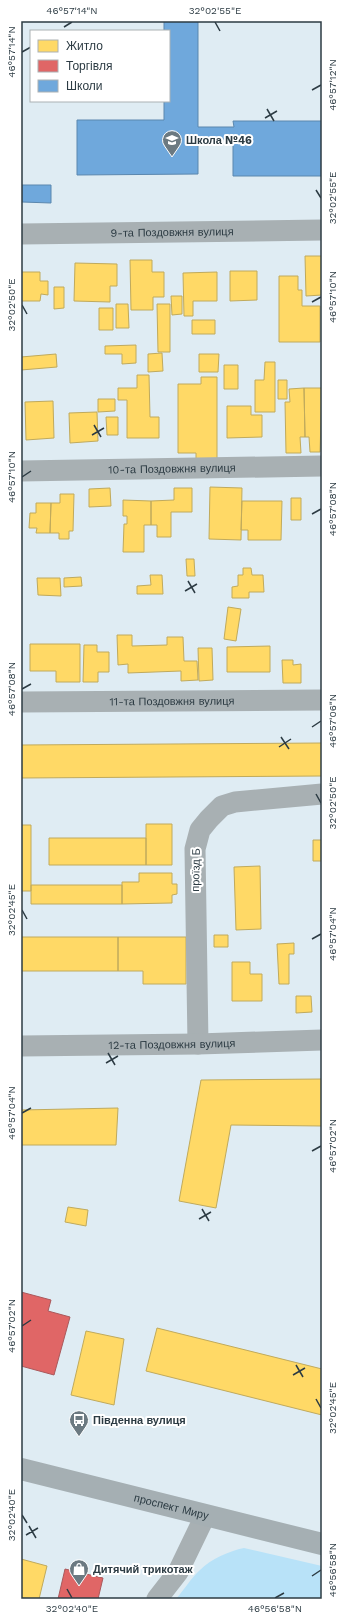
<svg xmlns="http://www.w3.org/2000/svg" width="343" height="1620" font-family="'Work Sans',sans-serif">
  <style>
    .green { fill: #b8e2f8 }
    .homes { fill: #ffd966; stroke: #c0aa5c }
    .shops { fill: #e06666; stroke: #aa595c }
    .schools { fill: #6fa8dc; stroke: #5b87ae }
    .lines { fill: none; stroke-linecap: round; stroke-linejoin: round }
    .street { stroke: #a8b0b3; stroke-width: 21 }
    .secondary { stroke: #a5afb3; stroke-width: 22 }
    .ticks { fill: none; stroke: #2c3b43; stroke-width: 1.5 }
    .labels { text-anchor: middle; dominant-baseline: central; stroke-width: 4; stroke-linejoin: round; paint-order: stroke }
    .poi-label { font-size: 11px; font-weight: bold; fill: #2c3b43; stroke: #fff; text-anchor: start }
    .street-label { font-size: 11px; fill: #2c3b43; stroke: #fff }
    .neatline { fill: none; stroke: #2c3b43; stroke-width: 1.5 }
    .ticks-label { font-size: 10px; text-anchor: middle; fill: #2c3b43 }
  </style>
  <rect width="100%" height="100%" fill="#dfecf3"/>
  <!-- green -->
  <path class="green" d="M 244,1548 L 322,1566 L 322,1599 L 176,1599 C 184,1590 191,1578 200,1570 C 211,1559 229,1551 244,1548 Z"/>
  <!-- homes -->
  <path class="homes" d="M 305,256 L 322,256 L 322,295 L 306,296 Z
    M 130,260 L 152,260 L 152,272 L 164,272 L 164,297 L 153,297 L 153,310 L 131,310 Z
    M 75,263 L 117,264 L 117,286 L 110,286 L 110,302 L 74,301 Z
    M 230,271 L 257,271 L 257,300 L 230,301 Z
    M 21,272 L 40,272 L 40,281 L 48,281 L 48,295 L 41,294 L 40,301 L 21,301 Z
    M 217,272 L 217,301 L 193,301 L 193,316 L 184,316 L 183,273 Z
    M 279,276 L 298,276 L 298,290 L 302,290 L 302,306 L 320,306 L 320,342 L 279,342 Z
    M 54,287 L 64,287 L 64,308 L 54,309 Z
    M 171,296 L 182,296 L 182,314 L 172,315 Z
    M 116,304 L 128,304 L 129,328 L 116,328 Z
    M 157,304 L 170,304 L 170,352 L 158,352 Z
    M 99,308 L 113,308 L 113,330 L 99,330 Z
    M 192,320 L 215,320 L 215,334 L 192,334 Z
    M 136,345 L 136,363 L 122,364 L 122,354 L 105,354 L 105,346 Z
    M 162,353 L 163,371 L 148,372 L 148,354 Z
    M 56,354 L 57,367 L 21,370 L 21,357 Z
    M 199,354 L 219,354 L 218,372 L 199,372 Z
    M 265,362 L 275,362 L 275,412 L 255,412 L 255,380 L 264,380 Z
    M 224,365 L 238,365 L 238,389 L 224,389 Z
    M 137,375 L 149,375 L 150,417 L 159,417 L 159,438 L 127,438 L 127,400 L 118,400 L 118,388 L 137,388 Z
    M 201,377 L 217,377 L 217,460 L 196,460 L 196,453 L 178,453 L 178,384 L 201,384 Z
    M 278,380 L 287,380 L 287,399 L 278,399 Z
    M 304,388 L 322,388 L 320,452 L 310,452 L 309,437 L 305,437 Z
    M 304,388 L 305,437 L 300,437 L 301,453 L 286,453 L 285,402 L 290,402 L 289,389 Z
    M 98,399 L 115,399 L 115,411 L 98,412 Z
    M 53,401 L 54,438 L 26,440 L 25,402 Z
    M 227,406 L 251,406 L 251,415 L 262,415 L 262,437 L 227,438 Z
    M 97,412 L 98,441 L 70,443 L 69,413 Z
    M 106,417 L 118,417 L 118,435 L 107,435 Z
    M 210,487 L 242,488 L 241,540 L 209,539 Z
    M 110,488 L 111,506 L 89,507 L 89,489 Z
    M 174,488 L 192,488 L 192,512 L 171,512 L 171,537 L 157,537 L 157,525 L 151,525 L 151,501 L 174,500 Z
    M 60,494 L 74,494 L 73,531 L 69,531 L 69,539 L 59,539 L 59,533 L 50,533 L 51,503 L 60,503 Z
    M 291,498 L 301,498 L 301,520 L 291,520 Z
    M 123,500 L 151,501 L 151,525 L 144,525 L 144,552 L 123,552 L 124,524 L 127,524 L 127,516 L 123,516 Z
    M 242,501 L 282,501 L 281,540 L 248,540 L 248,530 L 241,530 Z
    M 36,503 L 51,503 L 50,533 L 36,533 L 37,528 L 29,528 L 30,513 L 36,513 Z
    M 186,559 L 194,559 L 195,576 L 187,576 Z
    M 243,568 L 251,568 L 252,575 L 263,575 L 264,592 L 249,592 L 249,598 L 232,598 L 232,587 L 238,586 L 238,575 L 243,575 Z
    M 150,575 L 162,575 L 163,594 L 137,594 L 137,586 L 151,585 Z
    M 81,577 L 82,586 L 64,587 L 64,578 Z
    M 37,578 L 60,578 L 61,596 L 38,595 Z
    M 228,607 L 241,609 L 236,641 L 224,639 Z
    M 117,635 L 132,635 L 132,646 L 167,645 L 167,637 L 183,637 L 184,661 L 197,661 L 198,680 L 181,681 L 181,671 L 128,673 L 128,664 L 118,665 Z
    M 30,644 L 80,644 L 80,682 L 56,682 L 56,671 L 30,671 Z
    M 84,645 L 97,645 L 97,652 L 109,652 L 109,672 L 98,672 L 98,682 L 83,682 Z
    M 270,646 L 270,672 L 227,672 L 227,647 Z
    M 198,648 L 212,648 L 213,680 L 199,681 Z
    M 282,660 L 293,660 L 293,665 L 301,664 L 301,683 L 283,683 Z
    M 322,743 L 322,776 L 21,778 L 21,745 Z
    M 146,824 L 172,824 L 172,865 L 146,865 Z
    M 21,825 L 31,825 L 31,891 L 21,891 Z
    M 49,838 L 146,838 L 146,865 L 49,865 Z
    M 313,840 L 322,840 L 322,861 L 313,861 Z
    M 260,866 L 261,929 L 236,930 L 234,867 Z
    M 139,873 L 172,873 L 172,884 L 177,884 L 177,894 L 172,895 L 172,903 L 122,904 L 122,882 L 139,882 Z
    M 31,885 L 122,885 L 122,904 L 31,904 Z
    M 214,935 L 228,935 L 228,947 L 214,947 Z
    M 21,937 L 118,937 L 118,971 L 21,971 Z
    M 118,937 L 186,937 L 186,984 L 143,984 L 143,971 L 118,971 Z
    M 294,943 L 294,954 L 289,954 L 289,984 L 279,984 L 277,944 Z
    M 232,962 L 250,962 L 250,974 L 262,974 L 262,1001 L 232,1001 Z
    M 296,996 L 311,996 L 312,1012 L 296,1013 Z
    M 322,1079 L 322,1126 L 231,1125 L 216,1208 L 179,1201 L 201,1080 Z
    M 118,1108 L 116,1145 L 21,1145 L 21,1110 Z
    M 68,1207 L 88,1210 L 86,1226 L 65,1222 Z
    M 157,1328 L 322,1369 L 322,1415 L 146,1371 Z
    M 86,1331 L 124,1339 L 114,1405 L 71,1395 Z
    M 21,1559 L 47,1566 L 39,1599 L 21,1598 Z"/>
  <!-- shops -->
  <path class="shops" d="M 21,1292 L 51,1300 L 48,1311 L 70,1317 L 54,1375 L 21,1366 Z
    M 65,1569 L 103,1578 L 98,1599 L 58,1599 Z"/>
  <!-- schools -->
  <path class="schools" d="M 164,21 L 198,21 L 198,127 L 234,127 L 233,121 L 322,121 L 322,176 L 233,176 L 233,139 L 198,139 L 198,174 L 77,175 L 77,120 L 164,120 L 164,101 L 169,101 L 169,31 L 164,31 Z
    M 22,185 L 51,185 L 51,203 L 22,202 Z"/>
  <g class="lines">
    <!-- street -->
    <g class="street">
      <path id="s1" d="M 21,234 L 322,230"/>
      <path id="s2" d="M 21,471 L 322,466"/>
      <path id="s3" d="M 21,702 L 322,700"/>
      <path d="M 198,1044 L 195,849 L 200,830 L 209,819 L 222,806 L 235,802 L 322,794"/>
      <path id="s4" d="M 21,1046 L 198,1044 L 322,1040"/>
      <path d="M 157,1599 L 178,1572 L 205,1516"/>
    </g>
    <!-- secondary -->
    <path class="secondary" id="s5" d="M 21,1469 L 322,1544"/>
  </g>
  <!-- ticks -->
  <path class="ticks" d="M 215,22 L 220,31M 64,27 L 72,22M 22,52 L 31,47M 312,90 L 321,85M 267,109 L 274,121M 265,118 L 277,111M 316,190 L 321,198M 312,302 L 321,297M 22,305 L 27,314M 94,425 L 101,437M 92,435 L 104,428M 22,477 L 31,471M 312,514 L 321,509M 188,581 L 195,593M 185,591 L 197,584M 22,689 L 31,684M 312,727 L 321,721M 281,737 L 289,749M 279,747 L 291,739M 316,794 L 321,803M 22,910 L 27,919M 312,939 L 321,934M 108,1053 L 115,1065M 106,1063 L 118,1056M 22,1113 L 31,1108M 312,1151 L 321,1146M 202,1209 L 209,1221M 199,1219 L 211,1212M 22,1326 L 31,1320M 296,1365 L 303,1377M 293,1375 L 305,1368M 316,1399 L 321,1408M 22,1515 L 27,1523M 29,1526 L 36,1538M 26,1535 L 38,1528M 312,1576 L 321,1570M 67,1589 L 72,1598M 275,1598 L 284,1593"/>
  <!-- icons -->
  <defs>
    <g id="school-pin" transform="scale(1)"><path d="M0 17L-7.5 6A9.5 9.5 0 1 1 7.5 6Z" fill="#6b7981" stroke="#fff"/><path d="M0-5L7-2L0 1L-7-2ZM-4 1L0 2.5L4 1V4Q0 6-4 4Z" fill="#fff"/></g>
    <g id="bus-pin" transform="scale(1)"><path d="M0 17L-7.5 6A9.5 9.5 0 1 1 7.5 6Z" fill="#6b7981" stroke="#fff"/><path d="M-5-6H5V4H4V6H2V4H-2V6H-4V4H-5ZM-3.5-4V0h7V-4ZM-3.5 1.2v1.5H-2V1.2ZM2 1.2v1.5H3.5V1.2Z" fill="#fff"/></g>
    <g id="shop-pin" transform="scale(1)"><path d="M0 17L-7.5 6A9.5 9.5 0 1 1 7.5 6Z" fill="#6b7981" stroke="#fff"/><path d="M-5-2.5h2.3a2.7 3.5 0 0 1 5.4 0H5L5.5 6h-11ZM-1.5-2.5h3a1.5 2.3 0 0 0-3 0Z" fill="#fff"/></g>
  </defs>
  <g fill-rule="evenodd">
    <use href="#school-pin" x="172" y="140"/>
    <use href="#bus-pin" x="79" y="1420"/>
    <use href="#shop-pin" x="79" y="1569"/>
  </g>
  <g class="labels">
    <!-- poi labels -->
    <g class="poi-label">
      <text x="186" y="140">Школа №46</text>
      <text x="93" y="1420">Південна вулиця</text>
      <text x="93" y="1569">Дитячий трикотаж</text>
    </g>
    <!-- street labels -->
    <g class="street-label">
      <text stroke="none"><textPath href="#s1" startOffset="151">9-та Поздовжня вулиця</textPath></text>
      <text stroke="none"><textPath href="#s2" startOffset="151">10-та Поздовжня вулиця</textPath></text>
      <text stroke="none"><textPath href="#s3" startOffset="151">11-та Поздовжня вулиця</textPath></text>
      <text transform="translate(196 870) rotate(-89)">проїзд Б</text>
      <text stroke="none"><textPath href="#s4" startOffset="151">12-та Поздовжня вулиця</textPath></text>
      <text stroke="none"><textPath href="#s5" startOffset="155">проспект Миру</textPath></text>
    </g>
  </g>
  <!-- border -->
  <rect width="343" height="1620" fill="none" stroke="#ffffff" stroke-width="44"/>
  <!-- legend -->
  <rect x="30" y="30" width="140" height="72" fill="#ffffff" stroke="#abb1b4"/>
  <rect x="38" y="40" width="20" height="12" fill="#ffd966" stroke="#abb1b4"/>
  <text x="66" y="50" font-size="12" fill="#2c3b43">Житло</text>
  <rect x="38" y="60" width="20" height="12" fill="#e06666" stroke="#abb1b4"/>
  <text x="66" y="70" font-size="12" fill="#2c3b43">Торгівля</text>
  <rect x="38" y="80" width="20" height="12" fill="#6fa8dc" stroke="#abb1b4"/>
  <text x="66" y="90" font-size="12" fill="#2c3b43">Школи</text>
  <rect x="22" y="22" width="299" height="1576" class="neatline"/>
  <g class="ticks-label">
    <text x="72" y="14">46°57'14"N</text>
    <text x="215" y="14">32°02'55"E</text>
    <text transform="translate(11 52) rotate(-90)" y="4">46°57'14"N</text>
    <text transform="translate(332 85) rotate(-90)" y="4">46°57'12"N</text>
    <text transform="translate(332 198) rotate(-90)" y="4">32°02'55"E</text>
    <text transform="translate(332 297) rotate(-90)" y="4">46°57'10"N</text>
    <text transform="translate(11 305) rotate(-90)" y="4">32°02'50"E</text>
    <text transform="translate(11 477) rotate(-90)" y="4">46°57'10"N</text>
    <text transform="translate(332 509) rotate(-90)" y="4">46°57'08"N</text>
    <text transform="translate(11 689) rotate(-90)" y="4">46°57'08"N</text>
    <text transform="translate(332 721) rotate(-90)" y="4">46°57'06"N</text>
    <text transform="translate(332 803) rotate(-90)" y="4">32°02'50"E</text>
    <text transform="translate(11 910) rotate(-90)" y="4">32°02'45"E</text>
    <text transform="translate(332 934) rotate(-90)" y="4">46°57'04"N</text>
    <text transform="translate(11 1113) rotate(-90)" y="4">46°57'04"N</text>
    <text transform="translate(332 1146) rotate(-90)" y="4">46°57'02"N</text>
    <text transform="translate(11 1326) rotate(-90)" y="4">46°57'02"N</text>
    <text transform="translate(332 1408) rotate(-90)" y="4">32°02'45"E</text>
    <text transform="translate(11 1515) rotate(-90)" y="4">32°02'40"E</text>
    <text transform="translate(332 1570) rotate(-90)" y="4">46°56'58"N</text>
    <text x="72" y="1612">32°02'40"E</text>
    <text x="275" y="1612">46°56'58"N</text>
  </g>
</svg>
